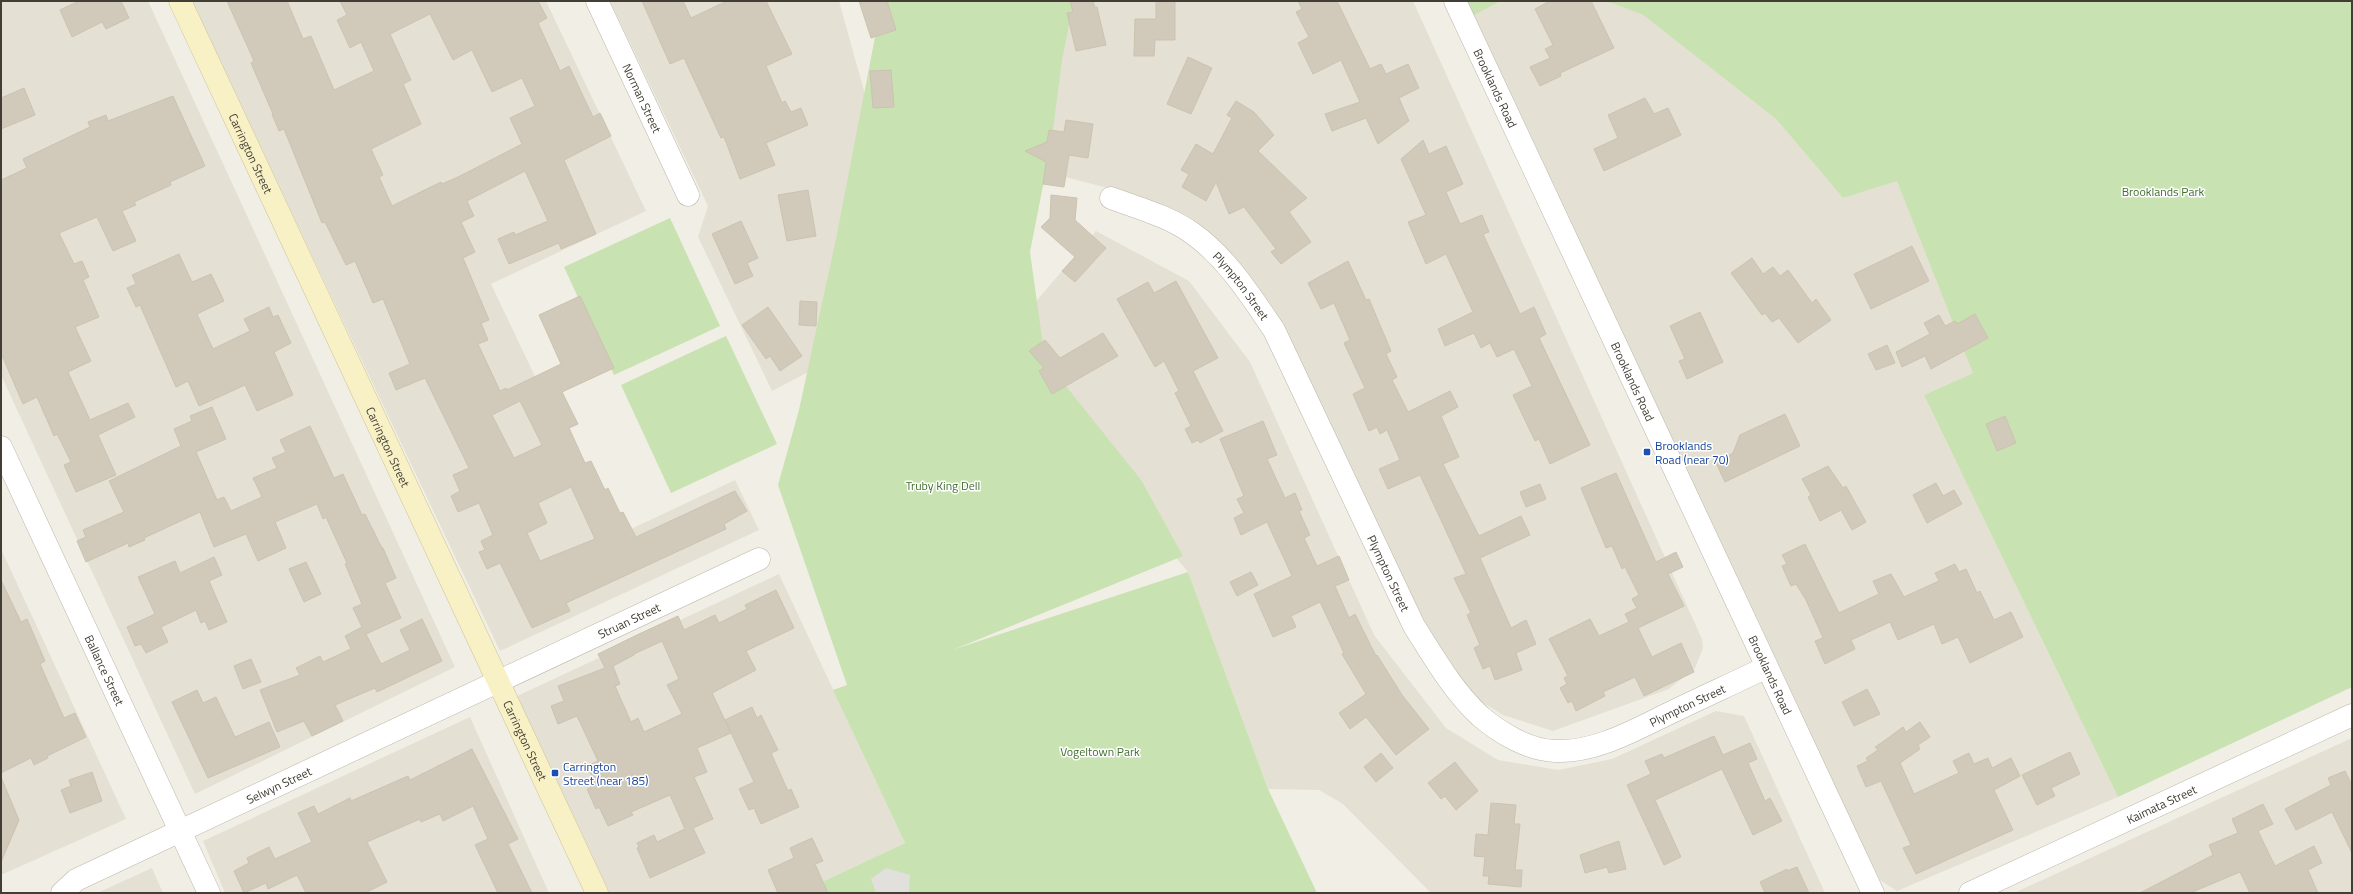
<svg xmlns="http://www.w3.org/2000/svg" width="2353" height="894" font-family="'Titillium Web',sans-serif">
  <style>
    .residential { fill: #e4e0d3 }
    .green { fill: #c8e2b1 }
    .parking { fill: #e2e0dd }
    .building { fill: #d1cabb; stroke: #cbc3af; fill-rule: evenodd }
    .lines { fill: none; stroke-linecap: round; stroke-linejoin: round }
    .minor-casing { stroke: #bbb6a8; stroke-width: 23 }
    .tertiary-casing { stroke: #bbb6a8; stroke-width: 23 }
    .secondary-casing { stroke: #cdc398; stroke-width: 23 }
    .minor { stroke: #fff; stroke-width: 22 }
    .tertiary { stroke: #fff; stroke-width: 22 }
    .secondary { stroke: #f9f1c6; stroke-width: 22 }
    .transit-dot { fill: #1a4fb4; stroke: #fff; stroke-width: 1.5 }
    .labels { text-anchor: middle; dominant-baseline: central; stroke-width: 3; stroke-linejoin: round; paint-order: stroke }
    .street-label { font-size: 12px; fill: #423e35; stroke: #fff }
    .park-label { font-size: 12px; fill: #416e2e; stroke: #fff }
    .transit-label { font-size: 12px; fill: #164399; stroke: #fff; text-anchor: start }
  </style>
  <rect width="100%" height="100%" fill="#f1eee5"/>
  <!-- residential -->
  <path class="residential" d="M 1,1 L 148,1 L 455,667 L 195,794 L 1,375 Z
    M 191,1 L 546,1 L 646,211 L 491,284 L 612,538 L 735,480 L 759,530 L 500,651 Z
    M 610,1 L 839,1 L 883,159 L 837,357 L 772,391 L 698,237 L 708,206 Z
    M 1050,1 L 1413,1 L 1702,639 L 1703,648 L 1695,668 L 1669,689 L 1553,731 L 1503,715 L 1477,699 L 1439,662 L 1272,315 L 1196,234 L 1127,193 L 1023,166 Z
    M 1501,1 L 1606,1 L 1643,15 L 1776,119 L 1843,198 L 1937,168 L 2008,357 L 1924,395 L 2118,797 L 1897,891 L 1880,880 L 1461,22 Z
    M 1096,231 L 1189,281 L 1250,362 L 1374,635 L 1446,728 L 1498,760 L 1558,770 L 1612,759 L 1716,711 L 1744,716 L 1825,893 L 1431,893 L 1343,804 L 1319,790 L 1268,789 L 1188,572 L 1070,431 L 994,351 Z
    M 1,549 L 126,819 L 1,875 Z
    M 779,574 L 905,843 L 799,893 L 607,893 L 515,697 Z
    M 470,717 L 549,893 L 225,893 L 203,841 Z
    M 2352,738 L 2352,893 L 2014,893 Z
    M 152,868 L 163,893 L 97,893 Z"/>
  <!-- green -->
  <path class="green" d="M 882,1 L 1074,1 L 1062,60 L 1051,145 L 1030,252 L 1045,360 L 1141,480 L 1183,556 L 955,649 L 1188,572 L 1268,789 L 1317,893 L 799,893 L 905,843 L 833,690 L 847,685 L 778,485 L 799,410 L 837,234 Z
    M 1452,1 L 1501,1 L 1461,22 Z
    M 1606,1 L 2352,1 L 2352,687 L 2118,797 L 1924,395 L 1973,373 L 1897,181 L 1843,198 L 1776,119 L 1643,15 Z
    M 670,218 L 720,326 L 614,375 L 564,267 Z
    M 726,336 L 777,444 L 671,493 L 621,385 Z"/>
  <!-- parking -->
  <path class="parking" d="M 886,868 L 910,875 L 909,893 L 876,893 L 871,879 Z"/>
  <!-- building -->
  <path class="building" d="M 79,1 L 121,1 L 129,18 L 106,29 L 102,22 L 72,37 L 60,10 Z
    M 227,1 L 287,1 L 303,39 L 311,36 L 334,90 L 374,71 L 361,42 L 350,48 L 337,20 L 347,15 L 340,1 L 538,1 L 547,18 L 538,23 L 560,71 L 569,66 L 593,117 L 600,113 L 611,136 L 564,160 L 596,234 L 561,249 L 559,243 L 509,264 L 498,239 L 514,232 L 515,235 L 548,221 L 525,171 L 467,201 L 474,216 L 461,222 L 475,252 L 463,258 L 489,320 L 481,323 L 488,340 L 478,344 L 500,391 L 506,388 L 507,390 L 561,364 L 539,315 L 580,296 L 614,368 L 562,392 L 578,424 L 569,428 L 585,463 L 591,461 L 605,490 L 608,488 L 620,513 L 623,512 L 636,537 L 735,491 L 747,511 L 724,524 L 726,529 L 566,603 L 570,611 L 532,628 L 500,563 L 487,569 L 479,552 L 485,550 L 481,541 L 493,535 L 479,503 L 458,512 L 451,496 L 460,491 L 453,475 L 469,468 L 425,378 L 396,390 L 389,373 L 410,364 L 383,299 L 373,303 L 355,261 L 346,265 L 325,222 L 322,223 L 284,129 L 279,131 L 272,114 L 273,114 L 251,63 L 254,61 ZM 430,14 L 453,60 L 472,50 L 492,92 L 522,78 L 535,106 L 510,118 L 522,144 L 458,177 L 442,184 L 441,182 L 392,206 L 379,177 L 383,175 L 371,149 L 421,124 L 403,84 L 411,80 L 390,34 ZM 520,401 L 542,445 L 514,458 L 492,415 ZM 571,487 L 595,539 L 540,561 L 527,533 L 547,523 L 538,503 Z
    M 642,1 L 683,1 L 691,18 L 727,1 L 766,1 L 792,54 L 766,66 L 782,103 L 785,101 L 791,112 L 801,108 L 808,125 L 766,143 L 775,165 L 740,179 L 724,137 L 721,138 L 684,58 L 670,64 Z
    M 859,1 L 887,1 L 896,30 L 871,38 Z
    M 1070,1 L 1093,1 L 1095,8 L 1097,7 L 1106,45 L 1076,51 L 1067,13 L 1073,12 Z
    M 1156,1 L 1175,1 L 1175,40 L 1155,40 L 1154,56 L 1134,56 L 1135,19 L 1156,19 Z
    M 1298,1 L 1337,1 L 1370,69 L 1381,64 L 1386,74 L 1408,64 L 1419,88 L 1399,98 L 1409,121 L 1378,144 L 1366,118 L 1332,131 L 1325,114 L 1360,102 L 1341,60 L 1313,74 L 1298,43 L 1309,37 L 1296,12 L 1302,9 Z
    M 1550,1 L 1591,1 L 1614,48 L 1560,73 L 1561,76 L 1540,86 L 1530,67 L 1550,58 L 1545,49 L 1553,45 L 1535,9 Z
    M 1188,57 L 1212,68 L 1191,114 L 1167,104 Z
    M 891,70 L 894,107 L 873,108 L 870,71 Z
    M 24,88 L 35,115 L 1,129 L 1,98 Z
    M 173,96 L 205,166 L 170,182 L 171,185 L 134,202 L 136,205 L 122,211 L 136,241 L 113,251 L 97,217 L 59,233 L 74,264 L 82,261 L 89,277 L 83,280 L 99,317 L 75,327 L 91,361 L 68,372 L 90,420 L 128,403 L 135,417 L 98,435 L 116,475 L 76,492 L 64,465 L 71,462 L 57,434 L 54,436 L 37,397 L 23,404 L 1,353 L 1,180 L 27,168 L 23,159 L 90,127 L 88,122 L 106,115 L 108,121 Z
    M 1645,98 L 1654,114 L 1668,108 L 1681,135 L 1604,171 L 1594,149 L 1618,138 L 1608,115 Z
    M 1236,101 L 1254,112 L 1274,135 L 1258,151 L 1307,198 L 1289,212 L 1311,242 L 1281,264 L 1271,252 L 1276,249 L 1244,207 L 1229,214 L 1216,182 L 1206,201 L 1182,187 L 1189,174 L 1181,170 L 1196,144 L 1213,154 L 1232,118 L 1227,115 Z
    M 1066,120 L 1093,124 L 1088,158 L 1069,155 L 1064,187 L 1043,184 L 1046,162 L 1025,151 L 1047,142 L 1049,130 L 1064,132 Z
    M 1423,140 L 1429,154 L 1446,146 L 1463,184 L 1446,192 L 1460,224 L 1482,215 L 1489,232 L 1483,234 L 1520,314 L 1534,307 L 1546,334 L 1539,338 L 1590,445 L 1550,464 L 1539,439 L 1535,441 L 1513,395 L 1532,386 L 1514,349 L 1497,357 L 1490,343 L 1481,348 L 1474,333 L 1445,346 L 1438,329 L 1473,312 L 1446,254 L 1426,264 L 1408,222 L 1426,215 L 1401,159 Z
    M 808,190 L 816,236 L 787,241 L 778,195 Z
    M 1051,195 L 1077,198 L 1075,220 L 1106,248 L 1075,282 L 1062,271 L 1075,257 L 1041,227 L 1050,218 Z
    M 741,221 L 758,258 L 747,263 L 753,276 L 735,284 L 712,234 Z
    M 1912,246 L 1929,281 L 1871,309 L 1854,274 Z
    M 179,254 L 192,282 L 211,274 L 224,301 L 197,314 L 213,349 L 250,331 L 244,319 L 269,307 L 273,317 L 278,315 L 291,343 L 274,352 L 293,395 L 257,411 L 245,385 L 199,406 L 188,381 L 176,387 L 140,305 L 136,307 L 127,288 L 136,284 L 132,275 Z
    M 1752,258 L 1763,274 L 1773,267 L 1780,276 L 1788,270 L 1812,303 L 1816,299 L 1831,320 L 1798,343 L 1779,318 L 1772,322 L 1765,313 L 1762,315 L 1731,273 Z
    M 1348,261 L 1366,300 L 1369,299 L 1391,351 L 1386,354 L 1397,377 L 1392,380 L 1408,412 L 1450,391 L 1458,407 L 1441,416 L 1459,457 L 1443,464 L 1479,536 L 1521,516 L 1530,535 L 1480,558 L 1511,628 L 1526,620 L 1536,644 L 1516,653 L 1522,670 L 1495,680 L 1490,666 L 1483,669 L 1474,648 L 1480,645 L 1467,615 L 1471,613 L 1454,578 L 1466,574 L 1420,475 L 1388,489 L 1379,469 L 1400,460 L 1387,430 L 1380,434 L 1377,427 L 1369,431 L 1353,394 L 1365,388 L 1344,343 L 1350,340 L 1334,303 L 1321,309 L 1308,283 Z
    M 1176,281 L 1218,358 L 1193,371 L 1223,431 L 1200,443 L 1198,440 L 1192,443 L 1185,429 L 1191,426 L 1175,393 L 1179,391 L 1164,361 L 1155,367 L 1117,299 L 1148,282 L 1154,293 Z
    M 800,301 L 817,302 L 816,326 L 799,325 Z
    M 768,307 L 802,356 L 780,371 L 770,356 L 766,359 L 742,325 Z
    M 1700,312 L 1723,362 L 1687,379 L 1679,361 L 1685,359 L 1670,326 Z
    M 1975,314 L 1988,338 L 1931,369 L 1925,356 L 1902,367 L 1896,352 L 1930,334 L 1924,323 L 1939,315 L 1945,326 L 1955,321 L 1957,324 Z
    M 1103,333 L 1118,356 L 1052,394 L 1039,371 L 1044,368 L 1029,351 L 1045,340 L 1060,358 Z
    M 1887,345 L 1895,363 L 1876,370 L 1868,354 Z
    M 212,407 L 226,439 L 196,452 L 217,500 L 224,497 L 231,511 L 262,497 L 253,478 L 277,468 L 272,458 L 286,452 L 280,440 L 310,426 L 334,478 L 343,474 L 362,515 L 365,514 L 382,548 L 383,548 L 396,578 L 385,583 L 401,618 L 366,634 L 381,664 L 410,650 L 400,630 L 422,619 L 442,661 L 377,692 L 375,688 L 335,705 L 343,721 L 312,736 L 304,721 L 277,732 L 260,690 L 300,675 L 296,668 L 320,656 L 323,662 L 351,649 L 345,636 L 362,627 L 353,608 L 362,604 L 345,564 L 347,563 L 326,517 L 323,519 L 317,504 L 275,522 L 286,548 L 258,561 L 246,534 L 214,547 L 200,512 L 144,538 L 145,540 L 129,547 L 128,543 L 86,562 L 77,541 L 86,537 L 83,530 L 124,512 L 109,481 L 181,446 L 174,429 L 192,421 L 190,416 Z
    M 1785,414 L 1800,446 L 1725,482 L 1716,463 L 1733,453 L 1740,435 Z
    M 2005,416 L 2016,443 L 1997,451 L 1986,424 Z
    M 1263,421 L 1277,455 L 1267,459 L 1285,498 L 1295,493 L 1302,510 L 1299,511 L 1310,535 L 1304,538 L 1317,566 L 1339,556 L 1349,580 L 1335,586 L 1349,618 L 1355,614 L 1376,656 L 1377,655 L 1402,695 L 1429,729 L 1396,755 L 1366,717 L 1350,729 L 1339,713 L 1366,694 L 1342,654 L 1344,653 L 1320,602 L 1291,616 L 1296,627 L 1273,637 L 1254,594 L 1292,576 L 1267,522 L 1241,535 L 1234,518 L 1244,513 L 1237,499 L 1244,496 L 1220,439 Z
    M 1828,466 L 1843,488 L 1846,486 L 1866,522 L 1852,530 L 1841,510 L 1820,521 L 1808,497 L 1811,495 L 1802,479 Z
    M 1616,473 L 1656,562 L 1676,552 L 1683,567 L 1668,574 L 1684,606 L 1638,628 L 1652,657 L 1681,643 L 1694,672 L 1644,696 L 1635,677 L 1603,692 L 1605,696 L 1576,711 L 1572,701 L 1568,703 L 1560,688 L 1567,684 L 1564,678 L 1568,676 L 1549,639 L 1590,619 L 1599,636 L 1629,622 L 1625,614 L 1637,608 L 1632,599 L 1639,595 L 1625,567 L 1622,569 L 1612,546 L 1606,548 L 1581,488 Z
    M 1936,483 L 1943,496 L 1954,490 L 1962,504 L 1927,523 L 1913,495 Z
    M 1540,484 L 1546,499 L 1526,507 L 1520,492 Z
    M 1805,544 L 1839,613 L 1879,594 L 1873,581 L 1891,574 L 1904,597 L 1939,581 L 1935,573 L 1955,564 L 1959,572 L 1966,569 L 1977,593 L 1980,591 L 1994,620 L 2011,612 L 2023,637 L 1970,663 L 1958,637 L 1942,644 L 1934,624 L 1898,640 L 1890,622 L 1851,640 L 1855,649 L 1825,664 L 1815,641 L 1823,638 L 1806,600 L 1796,584 L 1791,586 L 1782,566 L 1787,564 L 1782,555 Z
    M 214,557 L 222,575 L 209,581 L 227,622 L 209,630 L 205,621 L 201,623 L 196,610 L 161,627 L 168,642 L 146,653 L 141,644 L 135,646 L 127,627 L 155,614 L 138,577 L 175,561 L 180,573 Z
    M 306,562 L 321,594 L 304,602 L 289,569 Z
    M 1251,572 L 1258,585 L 1237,596 L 1230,582 Z
    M 1,580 L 21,622 L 27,619 L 45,661 L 40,664 L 64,718 L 75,713 L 86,737 L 47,756 L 48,758 L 34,765 L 31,758 L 1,773 Z
    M 776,590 L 794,628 L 746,651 L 756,670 L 712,693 L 731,733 L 697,748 L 707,772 L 694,777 L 713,819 L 693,828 L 705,853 L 650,878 L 637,848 L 639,847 L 637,843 L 654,835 L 657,842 L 685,829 L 670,795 L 631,812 L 633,815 L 608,826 L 599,807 L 596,809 L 587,789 L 596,785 L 587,766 L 598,761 L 577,716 L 558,724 L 551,706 L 564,701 L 558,686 L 605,668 L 598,654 L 639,634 L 678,616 L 684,630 L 715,615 L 719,623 L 747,609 L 745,605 ZM 662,641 L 679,679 L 667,685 L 682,714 L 644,732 L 638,718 L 631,722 L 615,686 L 620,684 L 613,666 L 634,655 L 634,654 Z
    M 251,659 L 261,682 L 243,689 L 234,666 Z
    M 1867,689 L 1880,714 L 1854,726 L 1842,702 Z
    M 197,690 L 203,703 L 216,697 L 235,737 L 269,722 L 280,747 L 208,778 L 172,702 Z
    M 752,707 L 757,718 L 761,715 L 778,750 L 771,753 L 788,791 L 791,789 L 799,807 L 761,824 L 754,808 L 749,810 L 739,789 L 754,782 L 725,720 Z
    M 1920,722 L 1930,737 L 1918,745 L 1920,749 L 1900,763 L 1914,794 L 1959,773 L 1953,761 L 1969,753 L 1974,764 L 1988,758 L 1992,768 L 2011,758 L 2020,776 L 1994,790 L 2013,830 L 1916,874 L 1903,848 L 1911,845 L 1881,781 L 1866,787 L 1857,766 L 1868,761 L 1866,758 L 1878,750 L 1875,747 L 1884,741 L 1903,727 L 1906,732 Z
    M 1714,736 L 1723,755 L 1750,743 L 1757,759 L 1748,763 L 1765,801 L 1770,798 L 1782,821 L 1753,835 L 1722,769 L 1655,800 L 1681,857 L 1664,865 L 1627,785 L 1651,774 L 1645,761 L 1662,754 L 1664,758 Z
    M 472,749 L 518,839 L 508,844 L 532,893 L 498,893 L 475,845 L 488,839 L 473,806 L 443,821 L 440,814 L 421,822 L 420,819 L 367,842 L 387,882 L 365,893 L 306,893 L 297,875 L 268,889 L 266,883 L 244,893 L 234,871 L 249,863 L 247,858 L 269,847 L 275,859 L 312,842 L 298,813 L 314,806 L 318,814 L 350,798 L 351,801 L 408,776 L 410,780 Z
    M 2070,752 L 2080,774 L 2051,788 L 2055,796 L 2037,805 L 2022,775 Z
    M 1381,753 L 1393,768 L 1376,782 L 1364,767 Z
    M 1455,762 L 1478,791 L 1456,810 L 1445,796 L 1441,799 L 1428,783 Z
    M 2345,771 L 2352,785 L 2352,853 L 2332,812 L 2296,830 L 2285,809 L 2331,785 L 2328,778 Z
    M 92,772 L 102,801 L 70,813 L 61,790 L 71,786 L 69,780 Z
    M 1,777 L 19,820 L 1,862 Z
    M 1491,803 L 1516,805 L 1514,824 L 1520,824 L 1515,870 L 1522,870 L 1521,887 L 1488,884 L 1489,876 L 1483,876 L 1485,857 L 1474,856 L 1476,834 L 1488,835 Z
    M 2263,804 L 2273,824 L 2258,831 L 2275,866 L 2314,846 L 2322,863 L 2308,870 L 2318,893 L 2250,893 L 2240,872 L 2190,893 L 2140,893 L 2213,855 L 2209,845 L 2238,833 L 2232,819 Z
    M 812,838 L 823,861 L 815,864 L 828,893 L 778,893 L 768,870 L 794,858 L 790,848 Z
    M 1619,841 L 1626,869 L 1609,873 L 1607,867 L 1585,873 L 1580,855 Z
    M 1797,867 L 1809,893 L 1765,893 L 1760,882 L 1787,869 L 1787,871 Z"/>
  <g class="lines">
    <!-- minor casing -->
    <g class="minor-casing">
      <g id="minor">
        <path id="s1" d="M 597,1 L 688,195"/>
        <path id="s2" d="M 1111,198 C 1138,208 1168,216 1192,233 C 1227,258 1250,295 1274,330 L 1414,626 C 1433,656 1453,691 1480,716 C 1500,733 1528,750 1555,751 C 1597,753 1638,728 1674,711 C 1705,696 1736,682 1767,667"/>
        <path id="s3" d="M 1,447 L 209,893"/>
        <path id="s4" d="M 62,893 L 76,880 L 759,559"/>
        <path id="s5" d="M 1970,893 L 2352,715"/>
      </g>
    </g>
    <!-- tertiary casing -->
    <g class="tertiary-casing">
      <g id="tertiary">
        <path id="s6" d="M 1455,1 L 1873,893"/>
      </g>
    </g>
    <!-- secondary casing -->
    <g class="secondary-casing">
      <g id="secondary">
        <path id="s7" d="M 180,1 L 597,893"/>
      </g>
    </g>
    <!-- minor -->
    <use href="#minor" class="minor"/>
    <!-- tertiary -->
    <use href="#tertiary" class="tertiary"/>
    <!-- secondary -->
    <use href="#secondary" class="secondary"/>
  </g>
  <!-- markers -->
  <g class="transit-dot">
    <rect x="1643" y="448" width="8" height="8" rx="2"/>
    <rect x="551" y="769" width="8" height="8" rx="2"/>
  </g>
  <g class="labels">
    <!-- street labels -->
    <g class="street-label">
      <text stroke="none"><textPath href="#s6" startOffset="96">Brooklands Road</textPath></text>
      <text stroke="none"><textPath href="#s1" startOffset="107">Norman Street</textPath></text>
      <text stroke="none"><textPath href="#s7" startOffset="168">Carrington Street</textPath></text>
      <text stroke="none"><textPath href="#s2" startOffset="161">Plympton Street</textPath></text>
      <text stroke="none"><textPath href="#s6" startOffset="420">Brooklands Road</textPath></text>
      <text stroke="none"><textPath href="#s7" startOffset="492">Carrington Street</textPath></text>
      <text stroke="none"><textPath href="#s2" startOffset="485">Plympton Street</textPath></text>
      <text stroke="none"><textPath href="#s4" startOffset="630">Struan Street</textPath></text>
      <text stroke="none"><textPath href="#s3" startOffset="246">Ballance Street</textPath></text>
      <text stroke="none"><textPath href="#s6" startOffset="744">Brooklands Road</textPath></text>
      <text stroke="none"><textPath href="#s2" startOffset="881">Plympton Street</textPath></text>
      <text stroke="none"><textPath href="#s7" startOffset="816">Carrington Street</textPath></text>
      <text stroke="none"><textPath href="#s4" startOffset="243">Selwyn Street</textPath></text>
      <text stroke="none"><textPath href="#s5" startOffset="211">Kaimata Street</textPath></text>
    </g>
    <!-- park labels -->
    <g class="park-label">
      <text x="2163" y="191">Brooklands Park</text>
      <text x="943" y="485">Truby King Dell</text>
      <text x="1100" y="751">Vogeltown Park</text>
    </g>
    <!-- transit labels -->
    <g class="transit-label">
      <text x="1655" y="445">Brooklands<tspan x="1655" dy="14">Road (near 70)</tspan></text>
      <text x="563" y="766">Carrington<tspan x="563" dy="14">Street (near 185)</tspan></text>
    </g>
  </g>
  <!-- border -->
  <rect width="2353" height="894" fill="none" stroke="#423e35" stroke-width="4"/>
</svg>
